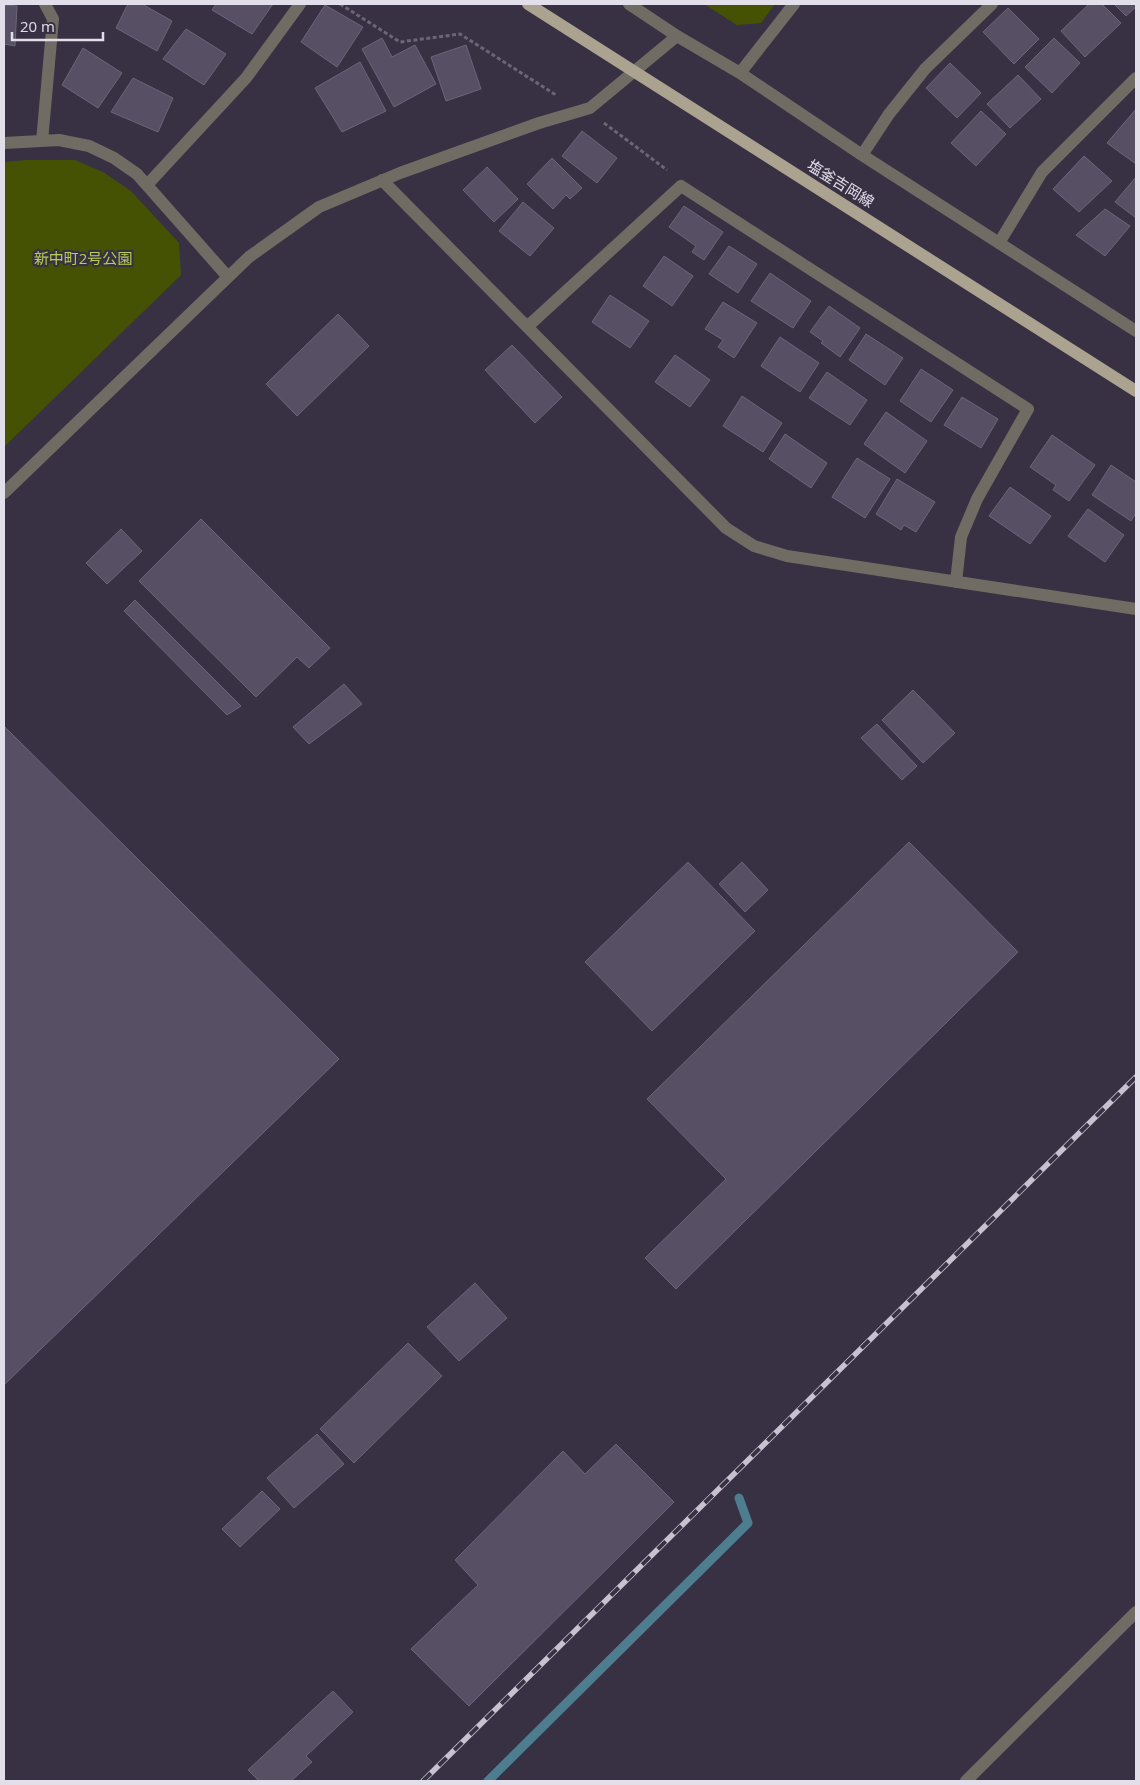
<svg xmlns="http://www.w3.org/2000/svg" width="1140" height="1785" font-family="'Open Sans','Noto Sans JP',sans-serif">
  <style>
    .green { fill: #465203 }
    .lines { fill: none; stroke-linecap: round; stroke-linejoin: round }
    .stream { stroke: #4e7d90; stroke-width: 9 }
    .building { fill: #575064; stroke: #6c657a }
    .path { stroke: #6b6576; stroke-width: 3; stroke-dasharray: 4 2.5; stroke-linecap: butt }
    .minor { stroke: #706c63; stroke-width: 12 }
    .rail-casing { stroke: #c7c2cf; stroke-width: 5.5 }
    .rail { stroke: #383143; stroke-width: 4; stroke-dasharray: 11; stroke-linecap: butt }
    .major-bridge { stroke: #aba38f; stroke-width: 12 }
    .labels { text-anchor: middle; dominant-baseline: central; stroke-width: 4.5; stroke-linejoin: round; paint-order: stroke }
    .street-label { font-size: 15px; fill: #e2deea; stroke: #383143 }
    .park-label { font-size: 15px; fill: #b6ce52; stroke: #383143 }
  </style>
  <rect width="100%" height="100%" fill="#383143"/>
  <!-- green -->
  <path class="green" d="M 704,4 L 775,4 L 761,23 L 737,25 Z
    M 27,160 L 75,160 L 103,172 L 131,191 L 179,243 L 181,275 L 4,447 L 4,162 Z"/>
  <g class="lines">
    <!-- stream -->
    <path class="stream" d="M 488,1781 L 748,1523 L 739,1498"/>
  </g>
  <!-- building -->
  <path class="building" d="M 128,4 L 142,4 L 172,21 L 157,51 L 116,28 Z
    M 216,4 L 273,4 L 252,34 L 212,10 Z
    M 1089,4 L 1102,4 L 1121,23 L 1085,57 L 1061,31 Z
    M 1114,4 L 1136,4 L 1136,7 L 1126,16 Z
    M 4,5 L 17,6 L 15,46 L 4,44 Z
    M 325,5 L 363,27 L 337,67 L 301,42 Z
    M 1008,8 L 1039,39 L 1014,64 L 983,32 Z
    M 186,29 L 226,54 L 204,85 L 163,59 Z
    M 382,38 L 392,57 L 415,45 L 436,84 L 394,107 L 362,49 Z
    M 1054,38 L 1080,63 L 1052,93 L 1025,67 Z
    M 466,45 L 481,89 L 446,101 L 431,57 Z
    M 83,48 L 122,73 L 98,108 L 62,85 Z
    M 360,62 L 386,111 L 342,132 L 315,88 Z
    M 950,63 L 981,93 L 957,118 L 926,88 Z
    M 1018,75 L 1041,99 L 1010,128 L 987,104 Z
    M 133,78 L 173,98 L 158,132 L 111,112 Z
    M 1136,109 L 1136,164 L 1107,143 Z
    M 981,111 L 1006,134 L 976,166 L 951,143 Z
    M 582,131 L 617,158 L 597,183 L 562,156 Z
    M 1084,156 L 1112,181 L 1079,212 L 1053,189 Z
    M 552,158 L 582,188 L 570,199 L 566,195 L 553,209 L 527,184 Z
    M 487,167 L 518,199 L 494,222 L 463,190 Z
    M 1136,177 L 1136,218 L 1115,202 Z
    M 523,202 L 554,228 L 530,256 L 499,231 Z
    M 684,206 L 723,232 L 704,260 L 692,252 L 696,246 L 669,227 Z
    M 1105,209 L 1130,226 L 1105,256 L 1076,235 Z
    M 729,246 L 757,264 L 738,293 L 709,274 Z
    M 664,256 L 693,276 L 672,306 L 643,286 Z
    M 770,273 L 811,301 L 793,328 L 751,301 Z
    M 610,295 L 649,321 L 630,348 L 592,322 Z
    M 723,302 L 757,323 L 734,358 L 718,347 L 723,340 L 705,329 Z
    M 829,306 L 860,328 L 840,357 L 821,343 L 823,341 L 810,332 Z
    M 338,314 L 369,346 L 297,416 L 266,384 Z
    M 866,334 L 903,358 L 885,385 L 849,360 Z
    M 780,337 L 819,363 L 800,392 L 761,366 Z
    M 512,345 L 562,397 L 535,423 L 485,370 Z
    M 675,355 L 710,380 L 690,407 L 655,382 Z
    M 921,369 L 953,390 L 931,422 L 900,401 Z
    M 827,372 L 867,400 L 850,425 L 809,398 Z
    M 742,396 L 782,423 L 763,452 L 723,426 Z
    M 962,397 L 998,419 L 981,448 L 944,425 Z
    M 886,412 L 927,441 L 905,473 L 864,444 Z
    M 785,434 L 827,463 L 811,488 L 769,459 Z
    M 1052,435 L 1095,465 L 1069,501 L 1053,490 L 1056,485 L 1030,467 Z
    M 857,458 L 890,479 L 865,518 L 832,497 Z
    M 1111,465 L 1136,482 L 1136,513 L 1131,521 L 1092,495 Z
    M 897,479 L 935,502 L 916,532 L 904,525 L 901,530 L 876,514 Z
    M 1010,487 L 1051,516 L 1030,544 L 989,516 Z
    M 1088,509 L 1124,535 L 1105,562 L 1068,536 Z
    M 201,519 L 330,648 L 309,668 L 297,657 L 256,697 L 139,581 Z
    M 121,529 L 142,551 L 107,584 L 86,563 Z
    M 135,600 L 241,706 L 227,715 L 124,611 Z
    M 344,684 L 362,704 L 309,744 L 293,727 Z
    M 913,690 L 955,733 L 923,763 L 882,720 Z
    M 877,724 L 917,766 L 902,780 L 861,738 Z
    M 4,726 L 339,1059 L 4,1385 Z
    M 909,842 L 1018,952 L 676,1289 L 645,1258 L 726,1179 L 647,1099 Z
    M 688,862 L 755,931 L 652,1031 L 585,962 Z
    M 742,862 L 768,890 L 745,912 L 719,884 Z
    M 475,1283 L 507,1318 L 459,1361 L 427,1327 Z
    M 408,1343 L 442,1376 L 354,1463 L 320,1429 Z
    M 317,1434 L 344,1464 L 294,1508 L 267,1478 Z
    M 616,1444 L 674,1502 L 469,1706 L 411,1649 L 478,1585 L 455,1560 L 563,1451 L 585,1474 Z
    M 262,1491 L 280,1509 L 240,1547 L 222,1529 Z
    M 333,1691 L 353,1712 L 306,1756 L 312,1762 L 291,1781 L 259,1781 L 248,1770 Z"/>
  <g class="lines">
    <!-- path -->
    <path class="path" d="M 340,4 L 400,42 L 460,34 L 556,95
      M 604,123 L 667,170"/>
    <!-- minor -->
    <path class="minor" d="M 629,4 L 677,36 L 740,73 L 862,155 L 1136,331
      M 740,73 L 794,4
      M 42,141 L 53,19 L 45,4
      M 4,143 L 59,140 L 89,146 L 114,158 L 137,174 L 228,277
      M 862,155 L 889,114 L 925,69 L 992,4
      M 382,180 L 726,528 L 754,546 L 787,556 L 1136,609
      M 147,185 L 246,78 L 300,4
      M 999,243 L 1042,172 L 1136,78
      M 527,327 L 681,186 L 1028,409 L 977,499 L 961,537 L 956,582
      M 4,493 L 249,257 L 319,207 L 400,173 L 539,123 L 590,108 L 677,36
      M 966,1781 L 1136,1612"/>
    <!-- rail casing -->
    <g class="rail-casing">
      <path id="rail" d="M 423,1781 L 1136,1077"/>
    </g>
    <!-- rail -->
    <use href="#rail" class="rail"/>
    <!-- major-bridge -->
    <path class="major-bridge" d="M 528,4 L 1136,391"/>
  </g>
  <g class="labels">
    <!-- street labels -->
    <g class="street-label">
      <text transform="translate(841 183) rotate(32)">塩釜吉岡線</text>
    </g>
    <!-- park labels -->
    <g class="park-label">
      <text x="83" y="258">新中町2号公園</text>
    </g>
  </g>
  <!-- border -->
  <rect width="1140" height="1785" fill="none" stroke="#e2deea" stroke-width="10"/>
  <!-- scale -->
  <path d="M12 32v8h91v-8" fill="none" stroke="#e2deea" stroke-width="2.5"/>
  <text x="20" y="32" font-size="15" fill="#e2deea" stroke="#383143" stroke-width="4" paint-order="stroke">20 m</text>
</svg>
